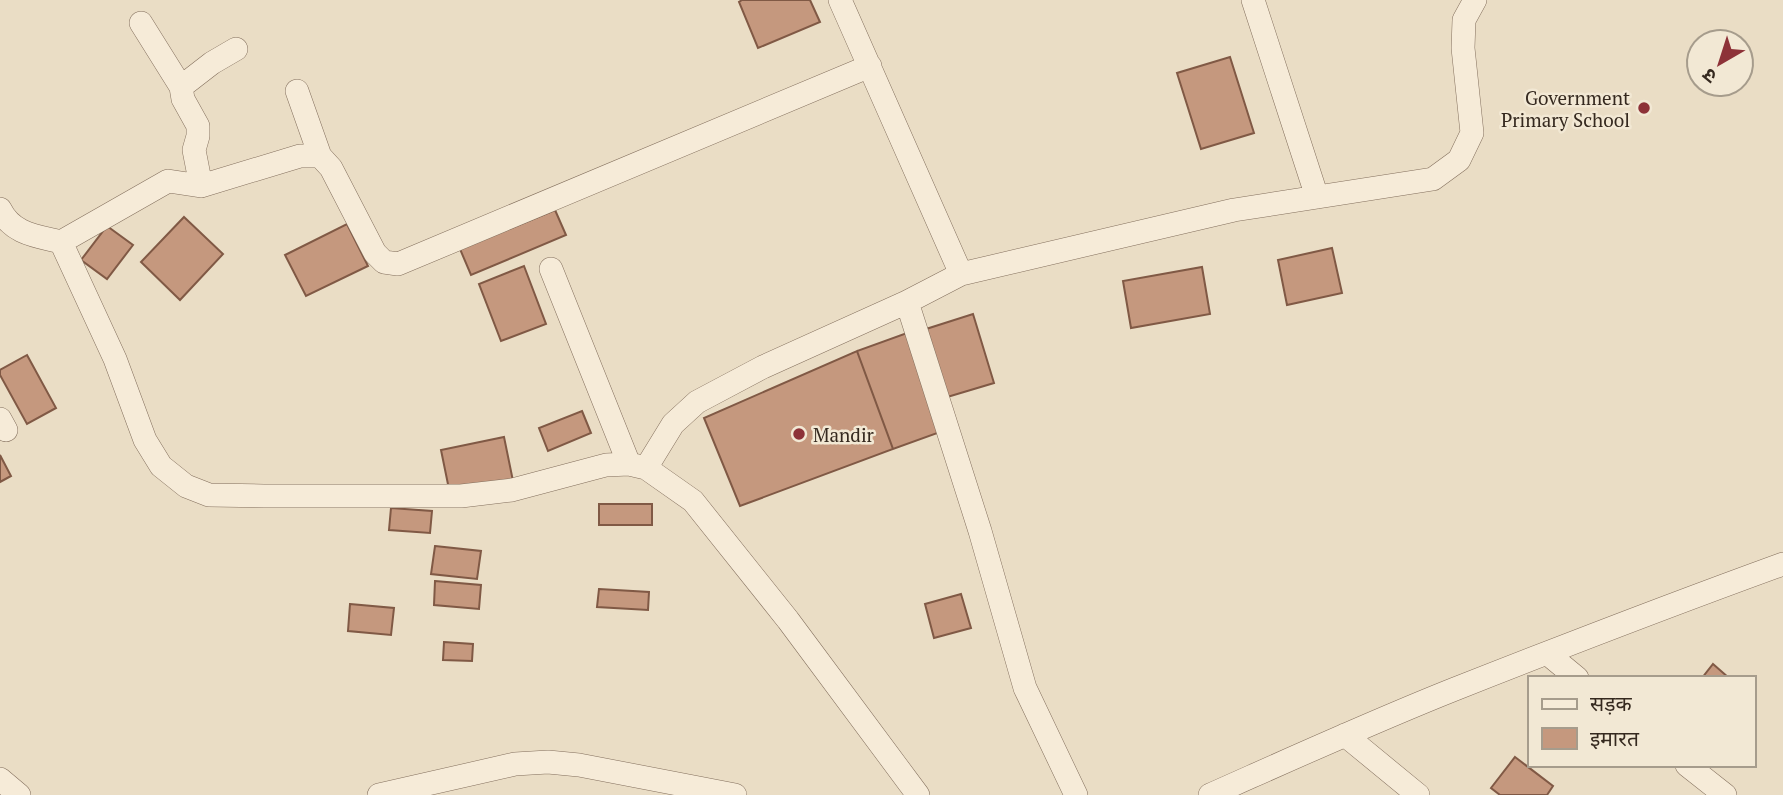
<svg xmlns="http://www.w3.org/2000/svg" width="1783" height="795" font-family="'PT Serif','Noto Sans Devanagari',serif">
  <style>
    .building { fill: #c5987e; stroke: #805945; stroke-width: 2 }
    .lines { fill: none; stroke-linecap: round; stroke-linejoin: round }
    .street-casing { stroke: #836f5d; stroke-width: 24 }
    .street { stroke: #f6ebd8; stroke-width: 23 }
    .poi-dot { fill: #8d3238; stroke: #f2e8d4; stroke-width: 2.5 }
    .labels { text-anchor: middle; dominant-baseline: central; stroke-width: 5; stroke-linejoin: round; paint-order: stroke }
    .poi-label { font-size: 19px; fill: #35291f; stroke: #f2e8d4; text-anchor: end }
  </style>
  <rect width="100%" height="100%" fill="#eaddc5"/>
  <!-- building -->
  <path class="building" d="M 742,0 L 810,0 L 820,22 L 758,48 L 739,2 Z
    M 1230,57 L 1254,133 L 1201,149 L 1177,73 Z
    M 555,210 L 566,235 L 471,275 L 460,249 Z
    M 184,217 L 223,254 L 180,300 L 141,262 Z
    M 347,224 L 368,266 L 306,296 L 285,255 Z
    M 107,226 L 133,245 L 107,279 L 81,260 Z
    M 1332,248 L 1342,293 L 1287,305 L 1278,260 Z
    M 524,266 L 546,324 L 501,341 L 479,284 Z
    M 1202,267 L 1210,314 L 1131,328 L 1123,281 Z
    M 973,314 L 994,383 L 944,398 L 923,330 Z
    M 907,333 L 943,431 L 893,449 L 857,351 Z
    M 857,351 L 893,449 L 740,506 L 704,418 Z
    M 27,355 L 56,408 L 27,424 L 0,375 L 0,370 Z
    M 582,411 L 591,433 L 548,451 L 539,428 Z
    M 504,437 L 513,481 L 450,494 L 441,450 Z
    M 0,455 L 11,476 L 0,482 Z
    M 599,504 L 652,504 L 652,525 L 599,525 Z
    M 391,508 L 432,511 L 430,533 L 389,530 Z
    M 435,546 L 481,551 L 477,579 L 431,574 Z
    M 435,581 L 481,585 L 479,609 L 434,605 Z
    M 599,589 L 649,592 L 648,610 L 597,607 Z
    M 961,594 L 971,628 L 934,638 L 925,604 Z
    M 350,604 L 394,608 L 391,635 L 348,631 Z
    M 444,642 L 473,644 L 472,661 L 443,660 Z
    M 1713,664 L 1729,678 L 1702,678 Z
    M 1515,757 L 1553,786 L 1547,795 L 1500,795 L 1491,788 Z"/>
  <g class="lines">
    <!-- street casing -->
    <g class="street-casing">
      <path id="street" d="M 840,0 L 961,274
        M 1253,0 L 1317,197
        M 141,23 L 181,87
        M 297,91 L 320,156 L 331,168 L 375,253 L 384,262 L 398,264 L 870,66
        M 201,186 L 194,150 L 198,136 L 198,126 L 183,99 L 181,87 L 212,63 L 236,49
        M 0,209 C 12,234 36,236 61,242 L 115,359 L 145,440 L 161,466 L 186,486 L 209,495 L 264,496 L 461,496 L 512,490 L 606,465 L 629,464 L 646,468 L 693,501 L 788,620 L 918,795
        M 61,242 L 168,181 L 201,186 L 300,156 L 320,156
        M 551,269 L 629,464
        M 907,302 L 980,531 L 1025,688 L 1076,795
        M 0,419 L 6,430
        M 646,468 L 673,424 L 697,402 L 763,367 L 907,302 L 961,274 L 1234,210 L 1433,179 L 1459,160 L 1472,133 L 1463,48 L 1464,20 L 1475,0
        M 1548,654 L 1577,678
        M 1345,735 L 1418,795
        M 1687,765 L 1725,795
        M 0,779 L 19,795
        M 379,795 L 515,764 L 548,762 L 579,765 L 735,795
        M 1210,795 C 1291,759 1372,722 1455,689 C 1564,646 1673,604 1783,564"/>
    </g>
    <!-- street -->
    <use href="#street" class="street"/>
  </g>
  <!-- markers -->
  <g class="poi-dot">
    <circle cx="1644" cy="108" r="7"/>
    <circle cx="799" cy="434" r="7"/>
  </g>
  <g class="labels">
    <!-- poi labels -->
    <g class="poi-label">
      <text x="1630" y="97">Government<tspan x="1630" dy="22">Primary School</tspan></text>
      <text x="813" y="434" text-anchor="start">Mandir</text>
    </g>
  </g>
  <!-- legend -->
  <rect x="1528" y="676" width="228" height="91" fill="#f2e8d4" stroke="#a69c8c" stroke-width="2"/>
  <rect x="1542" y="699" width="35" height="10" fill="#f6ebd8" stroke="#a69c8c" stroke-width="2"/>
  <text x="1590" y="711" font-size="21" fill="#35291f">सड़क</text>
  <rect x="1542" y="728" width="35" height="21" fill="#c5987e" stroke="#a69c8c" stroke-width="2"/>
  <text x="1590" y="746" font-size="21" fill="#35291f">इमारत</text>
  <!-- north arrow -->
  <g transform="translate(1720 63) rotate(219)"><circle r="33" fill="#f2e8d4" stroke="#a69c8c" stroke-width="2"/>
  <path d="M0-5L12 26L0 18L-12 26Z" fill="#8d3238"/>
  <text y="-10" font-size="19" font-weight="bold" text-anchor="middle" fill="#35291f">उ</text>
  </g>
</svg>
